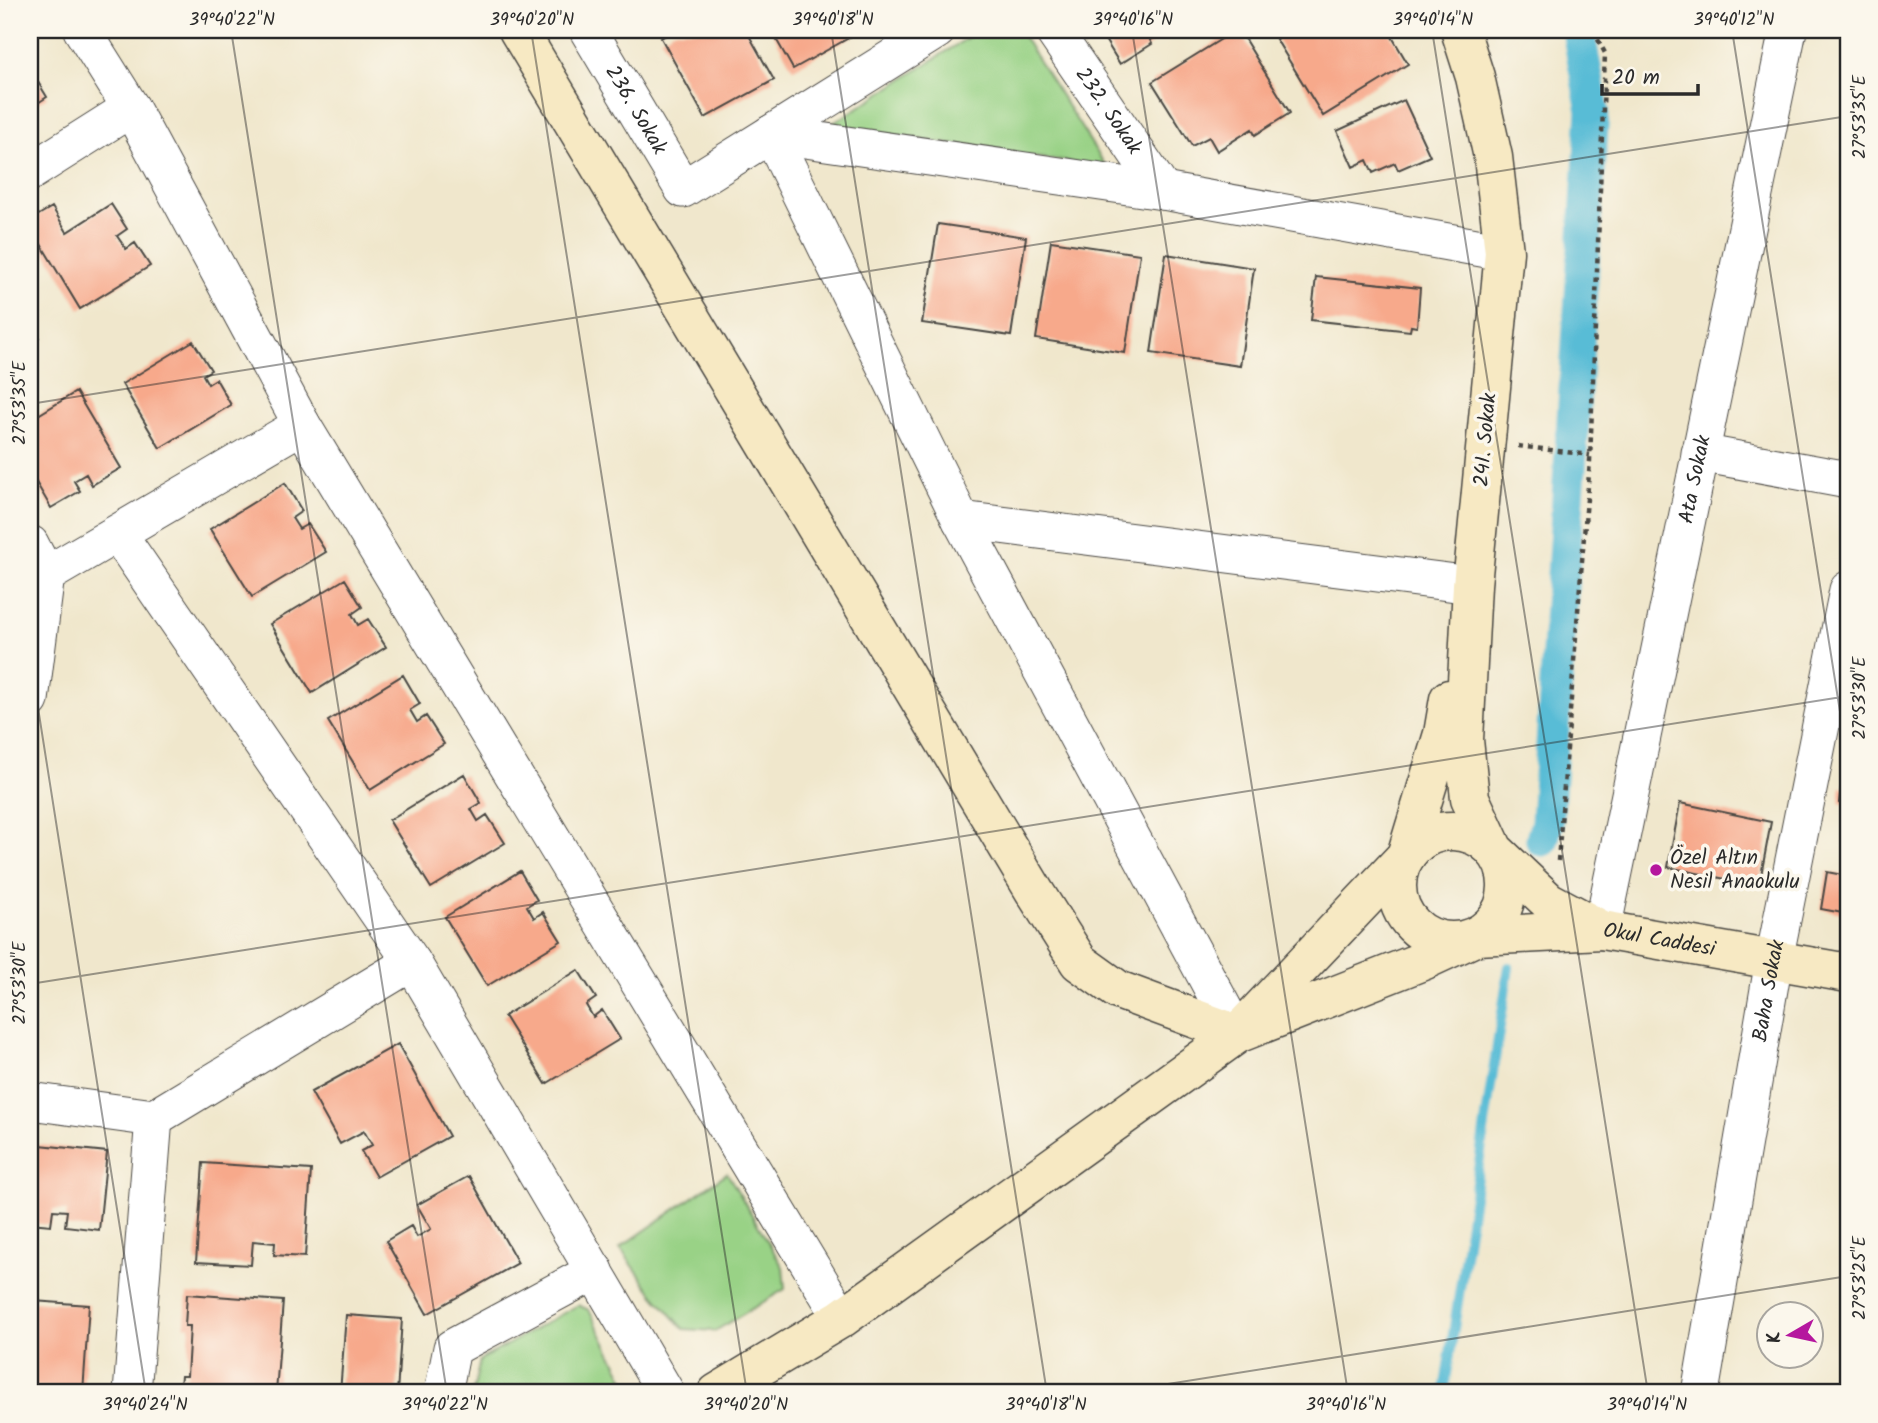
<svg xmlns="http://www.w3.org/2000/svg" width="1878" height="1423" font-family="Kalam,sans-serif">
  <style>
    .green { fill: #99d286; stroke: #627e58; stroke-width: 2 }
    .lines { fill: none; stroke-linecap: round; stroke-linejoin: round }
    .stream { stroke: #58bcd6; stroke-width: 10 }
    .canal { stroke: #58bcd6; stroke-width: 33 }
    .building { fill: #f7a98b }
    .street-casing { stroke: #494743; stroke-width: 39 }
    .secondary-casing { stroke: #494743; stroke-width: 41 }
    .path { stroke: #494743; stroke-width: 4.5; stroke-dasharray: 5 5; stroke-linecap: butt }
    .street { stroke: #fff; stroke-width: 37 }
    .secondary { stroke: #f7e9c3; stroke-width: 38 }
    .ticks { fill: none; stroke: #2b2b2b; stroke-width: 2; stroke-opacity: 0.45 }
    .poi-dot { fill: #b5179e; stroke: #fbf7ec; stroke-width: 2.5 }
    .labels { text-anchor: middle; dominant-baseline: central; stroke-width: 7; stroke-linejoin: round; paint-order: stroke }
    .street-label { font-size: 21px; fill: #2b2b2b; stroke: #fbf7ec }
    .poi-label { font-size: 21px; fill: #2b2b2b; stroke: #fbf7ec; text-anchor: start }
    .neatline { fill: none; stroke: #2b2b2b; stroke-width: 2.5 }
    .ticks-label { font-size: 18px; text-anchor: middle; fill: #2b2b2b }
  </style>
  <rect width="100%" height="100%" fill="#fbf7ec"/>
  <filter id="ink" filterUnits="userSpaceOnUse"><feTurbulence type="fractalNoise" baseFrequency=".0143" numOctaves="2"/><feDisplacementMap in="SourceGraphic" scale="14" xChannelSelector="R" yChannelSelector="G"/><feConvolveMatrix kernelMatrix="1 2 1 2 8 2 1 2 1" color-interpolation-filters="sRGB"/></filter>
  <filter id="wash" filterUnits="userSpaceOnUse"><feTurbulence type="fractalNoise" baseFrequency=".00686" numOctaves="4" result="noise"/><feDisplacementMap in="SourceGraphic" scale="28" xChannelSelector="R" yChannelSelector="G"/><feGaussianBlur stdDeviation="1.57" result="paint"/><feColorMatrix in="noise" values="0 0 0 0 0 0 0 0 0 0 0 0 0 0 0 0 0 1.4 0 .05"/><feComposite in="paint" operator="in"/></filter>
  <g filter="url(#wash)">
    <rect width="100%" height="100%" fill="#f0e7cc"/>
    <!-- green -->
    <path class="green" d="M 980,30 L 1019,30 L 1107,168 L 829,126 Z
      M 727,1173 L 783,1267 L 785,1289 L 715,1331 L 684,1329 L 654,1295 L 620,1248 Z
      M 578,1305 L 589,1310 L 630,1389 L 616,1393 L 473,1393 L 480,1360 Z"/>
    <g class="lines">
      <!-- stream -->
      <path class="stream" d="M 1444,1393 L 1509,967"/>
      <!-- canal -->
      <path class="canal" d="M 1542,840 L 1547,823 L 1593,111 L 1578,30"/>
    </g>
    <g id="blocks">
      <!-- building -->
      <path class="building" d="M 675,30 L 746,30 L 774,80 L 705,118 L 661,38 Z
        M 771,30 L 863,30 L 793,69 Z
        M 1099,30 L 1166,30 L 1150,40 L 1152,44 L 1120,64 Z
        M 1236,30 L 1239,30 L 1290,113 L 1255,135 L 1252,129 L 1217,151 L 1209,137 L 1192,146 L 1152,82 Z
        M 1291,30 L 1388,30 L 1408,64 L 1323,116 L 1276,39 Z
        M 30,69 L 47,97 L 30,108 Z
        M 1404,100 L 1430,156 L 1398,170 L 1395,163 L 1373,173 L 1367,160 L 1353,167 L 1337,131 Z
        M 111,204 L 127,229 L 117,236 L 126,249 L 135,243 L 150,266 L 80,309 L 30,226 L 30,220 L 52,207 L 67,232 Z
        M 938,224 L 1026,237 L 1011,336 L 922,323 Z
        M 1051,241 L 1140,254 L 1125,353 L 1036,339 Z
        M 1166,254 L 1254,268 L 1240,366 L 1151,353 Z
        M 1316,277 L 1420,288 L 1417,327 L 1411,326 L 1410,331 L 1311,320 Z
        M 30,322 L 39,337 L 30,342 Z
        M 193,341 L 211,370 L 203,375 L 208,384 L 216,379 L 231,405 L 160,448 L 122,384 Z
        M 76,392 L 121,468 L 92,485 L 86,474 L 74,481 L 80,491 L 51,508 L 30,472 L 30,420 Z
        M 285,483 L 302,511 L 292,518 L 299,529 L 308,524 L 326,552 L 252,597 L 210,529 Z
        M 345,579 L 362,607 L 352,614 L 358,625 L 368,619 L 386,647 L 312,693 L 270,624 Z
        M 403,675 L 420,704 L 410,710 L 417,722 L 426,716 L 444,744 L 370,790 L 328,721 Z
        M 464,774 L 481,803 L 471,809 L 478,821 L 487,815 L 505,843 L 431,888 L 389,820 Z
        M 1841,787 L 1848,788 L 1848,805 L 1839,803 Z
        M 1680,803 L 1771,822 L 1759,886 L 1668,867 Z
        M 520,871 L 537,900 L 527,906 L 534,918 L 543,912 L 561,941 L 487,986 L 445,917 Z
        M 1827,872 L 1848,876 L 1848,914 L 1821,909 Z
        M 578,970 L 596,998 L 586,1005 L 593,1017 L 602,1010 L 620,1039 L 546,1084 L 504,1016 Z
        M 398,1044 L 449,1136 L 376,1177 L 361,1151 L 372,1145 L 364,1131 L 340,1144 L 311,1092 Z
        M 30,1144 L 107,1152 L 99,1230 L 65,1226 L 67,1211 L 53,1210 L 51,1225 L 30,1223 Z
        M 203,1163 L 311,1170 L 305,1257 L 274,1255 L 275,1243 L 253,1241 L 251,1265 L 196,1262 Z
        M 469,1176 L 518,1263 L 427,1314 L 386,1241 L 411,1226 L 417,1237 L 431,1229 L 417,1205 Z
        M 187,1294 L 283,1301 L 276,1393 L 179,1393 L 181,1376 L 187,1376 L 190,1326 L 185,1326 Z
        M 33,1301 L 89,1305 L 83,1393 L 58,1393 L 58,1388 L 30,1386 L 30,1325 Z
        M 346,1315 L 402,1319 L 397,1393 L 340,1393 Z"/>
    </g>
  </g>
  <g filter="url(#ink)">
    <use href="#blocks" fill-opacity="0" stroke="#494743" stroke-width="2"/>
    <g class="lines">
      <!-- street casing -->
      <g class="street-casing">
        <g id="street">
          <path d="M 82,30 L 131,108 L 302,425 L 842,1318"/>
          <path id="s1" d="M 588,30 L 683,189 L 937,30"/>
          <path id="s2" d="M 1053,30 L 1163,191"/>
          <path d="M 771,134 L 961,520 L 1237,1034"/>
          <path d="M 771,134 L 1163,191 L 1504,252"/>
          <path d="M 30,172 L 131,108"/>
          <path d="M 1700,453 L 1848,480"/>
          <path d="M 961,520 L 1472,585"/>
          <path d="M 118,534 L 412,962 L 666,1393"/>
          <path d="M 30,544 L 46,575"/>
          <path d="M 30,700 L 46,575 L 302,425"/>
          <path id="s3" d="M 1602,930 L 1788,30"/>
          <path d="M 30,1101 L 154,1118 L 412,962"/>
          <path d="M 132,1393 L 154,1118"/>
          <path d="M 443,1393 L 452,1348 L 595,1271"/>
          <path id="s4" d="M 1700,1393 L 1774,960 L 1848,590"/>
        </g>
      </g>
      <!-- secondary casing -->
      <g class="secondary-casing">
        <g id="secondary">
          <path d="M 518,30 L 1036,894 L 1079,962 L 1118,990 L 1237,1034 L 1425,960 L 1477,936 L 1602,930"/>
          <path id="s5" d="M 1460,30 L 1475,77 L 1493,157 L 1504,252 L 1472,585 L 1464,740 L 1470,798 L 1494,850 L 1548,901 L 1602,930 L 1848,973"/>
          <circle cx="1452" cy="886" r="55"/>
          <path d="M 717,1393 L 842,1318 L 1237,1034 L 1406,856 L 1443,734 L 1449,699"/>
        </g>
      </g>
      <!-- path -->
      <path class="path" d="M 1518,446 L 1590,455
        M 1558,861 L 1590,461 L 1605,53 L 1593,30"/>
      <!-- street -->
      <use href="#street" class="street"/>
      <!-- secondary -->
      <use href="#secondary" class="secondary"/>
    </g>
  </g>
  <!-- ticks -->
  <path class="ticks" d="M 231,30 L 447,1393M 531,30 L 747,1393M 831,30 L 1047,1393M 1132,30 L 1348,1393M 1432,30 L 1648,1393M 1732,30 L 1848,762M 30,404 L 1848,116M 30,657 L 146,1393M 30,984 L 1848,696M 1111,1393 L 1848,1276"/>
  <!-- markers -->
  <circle class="poi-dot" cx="1656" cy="870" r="7"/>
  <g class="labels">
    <!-- street labels -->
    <g class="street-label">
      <text stroke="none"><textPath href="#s1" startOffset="93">236. Sokak</textPath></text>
      <text stroke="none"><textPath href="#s2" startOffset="98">232. Sokak</textPath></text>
      <text transform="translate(1486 440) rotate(-85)">241. Sokak</text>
      <text stroke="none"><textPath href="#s3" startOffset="460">Ata Sokak</textPath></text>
      <text stroke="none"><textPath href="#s5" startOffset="1026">Okul Caddesi</textPath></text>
      <text stroke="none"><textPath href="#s4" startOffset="408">Baha Sokak</textPath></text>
    </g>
    <!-- poi labels -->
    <g class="poi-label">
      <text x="1670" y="858">Özel Altın<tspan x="1670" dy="24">Nesil Anaokulu</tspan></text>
    </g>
  </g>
  <!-- margin -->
  <rect width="1878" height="1423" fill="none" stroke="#fbf7ec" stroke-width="77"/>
  <!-- north arrow -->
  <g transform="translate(1790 1335) rotate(261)"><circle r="33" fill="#fbf7ec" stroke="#a8a59f" stroke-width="2"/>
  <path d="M0-5L12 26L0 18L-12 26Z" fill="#b5179e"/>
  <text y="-10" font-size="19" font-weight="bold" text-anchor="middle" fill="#2b2b2b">K</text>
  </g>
  <!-- scale -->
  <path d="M1602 84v10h96v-10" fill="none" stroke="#2b2b2b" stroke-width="3.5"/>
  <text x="1612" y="84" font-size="21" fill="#2b2b2b" stroke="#fbf7ec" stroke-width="5" paint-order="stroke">20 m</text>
  <rect x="38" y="38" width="1802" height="1346" class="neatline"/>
  <g class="ticks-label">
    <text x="232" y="25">39°40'22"N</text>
    <text x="532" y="25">39°40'20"N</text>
    <text x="833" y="25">39°40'18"N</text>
    <text x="1133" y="25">39°40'16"N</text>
    <text x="1433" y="25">39°40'14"N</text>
    <text x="1734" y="25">39°40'12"N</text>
    <text transform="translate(1859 117) rotate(-90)" y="6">27°53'35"E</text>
    <text transform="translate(19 403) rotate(-90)" y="6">27°53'35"E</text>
    <text transform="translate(1859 698) rotate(-90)" y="6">27°53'30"E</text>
    <text transform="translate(19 983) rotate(-90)" y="6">27°53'30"E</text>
    <text transform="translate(1859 1278) rotate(-90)" y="6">27°53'25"E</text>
    <text x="145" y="1410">39°40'24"N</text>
    <text x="445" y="1410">39°40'22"N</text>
    <text x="746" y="1410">39°40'20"N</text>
    <text x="1046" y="1410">39°40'18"N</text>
    <text x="1346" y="1410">39°40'16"N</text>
    <text x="1647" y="1410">39°40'14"N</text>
  </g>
</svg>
